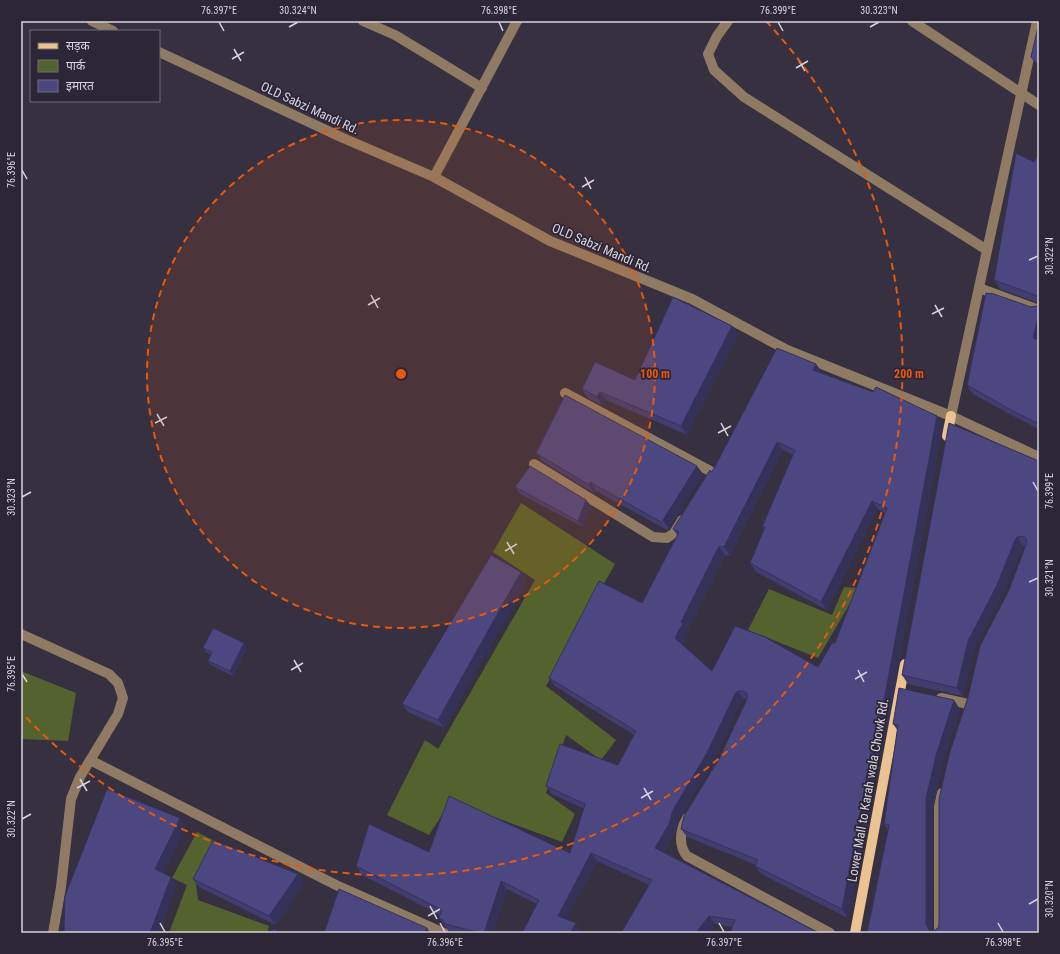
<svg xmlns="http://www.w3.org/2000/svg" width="1060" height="954" font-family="'Roboto Condensed','Noto Sans Devanagari',sans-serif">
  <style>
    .green { fill: #54622e }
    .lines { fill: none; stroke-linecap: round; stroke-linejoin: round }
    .minor { stroke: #8f7b64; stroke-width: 10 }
    .major { stroke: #ebc292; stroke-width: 10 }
    .wall { fill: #413d6e; fill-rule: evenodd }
    .shaded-wall { fill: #35325a }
    .building { fill: #4c4780; stroke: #35325a; fill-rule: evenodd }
    .ticks { fill: none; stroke: #d7d3de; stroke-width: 1.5 }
    .ring { fill: none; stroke: #e8590c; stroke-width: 2; stroke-dasharray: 7 5 }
    .labels { text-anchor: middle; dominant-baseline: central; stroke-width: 3.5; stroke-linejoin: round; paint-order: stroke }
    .street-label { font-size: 13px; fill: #d7d3de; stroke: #2c2636 }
    .centre { fill: #e8590c; stroke: #2c2636; stroke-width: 2 }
    .ring-label { font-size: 12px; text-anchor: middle; font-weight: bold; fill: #e8590c; stroke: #2c2636; stroke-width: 3.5; stroke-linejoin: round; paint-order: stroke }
    .neatline { fill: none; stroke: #d7d3de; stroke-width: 1.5 }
    .ticks-label { font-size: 10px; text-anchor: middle; fill: #d7d3de }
  </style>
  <rect width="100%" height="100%" fill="#363041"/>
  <!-- green -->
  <path class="green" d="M 521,503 L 615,564 L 546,686 L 616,740 L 601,760 L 566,735 L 546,793 L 575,814 L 562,842 L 451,801 L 429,835 L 387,815 L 425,740 L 438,749 L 535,580 L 493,552 Z
    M 844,587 L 859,588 L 818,658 L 748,630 L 769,589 L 832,615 Z
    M 21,671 L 76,693 L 68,741 L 21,739 Z
    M 197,832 L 215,841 L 195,875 L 198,900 L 269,926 L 267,933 L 169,933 L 187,885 L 172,878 Z"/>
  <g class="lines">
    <!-- minor -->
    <path class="minor" d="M 92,21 L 113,31
      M 363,21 L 395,35 L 433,58 L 482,88
      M 728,21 L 717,36 L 708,54 L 714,70 L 744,97 L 987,250
      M 912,21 L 1039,105
      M 159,52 L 343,138 L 434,177 L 550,241 L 692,299 L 787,350 L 951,416 L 1039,457
      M 434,177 L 517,21
      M 979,288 L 1039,310
      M 565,393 L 712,472
      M 951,416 L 1037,21
      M 534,464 L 653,537 L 667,538 L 674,533 L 682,520
      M 21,634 L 109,674 L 118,683 L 123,698 L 118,714 L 80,777 L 71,799 L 61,887 L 53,933
      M 941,698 L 968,704
      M 90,760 L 336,885 L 444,933
      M 687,818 C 680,830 678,845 687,856 L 830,933
      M 939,933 L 939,807 L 942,793"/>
    <!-- major -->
    <path class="major" d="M 947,436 L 951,416
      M 855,933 L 905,664"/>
  </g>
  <!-- wall -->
  <path class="wall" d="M 1034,162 L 1039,303 L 1000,289 L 994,280 Z
    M 1039,303 L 1039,429 L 1019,419 L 973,394 L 967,385 L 1031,307 L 1037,306 Z
    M 739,334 L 687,435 L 606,400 L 603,406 L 588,398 L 582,389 L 635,380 Z
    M 822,372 L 821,373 L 943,424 L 886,731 L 883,730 L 848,918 L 761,874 L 755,866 L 756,865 L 687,837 L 681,829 L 719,759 L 747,699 L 744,699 L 741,702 L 713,762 L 678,819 L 675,832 L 664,852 L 819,933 L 732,927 L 715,924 L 649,885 L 597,861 L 566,919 L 582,932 L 581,933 L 522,933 L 537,904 L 507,889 L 493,933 L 450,933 L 447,928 L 445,926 L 439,918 L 440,915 L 362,875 L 356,866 L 429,852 L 570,853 L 584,809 L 552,794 L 546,786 L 618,765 L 634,735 L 555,686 L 549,678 L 642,603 L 677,535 L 673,529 L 712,472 ZM 783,450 L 793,455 L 762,527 L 764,530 L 750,563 L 756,572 L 827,610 L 878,509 L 885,513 L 835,643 L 818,667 L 770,640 L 768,638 L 712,671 L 682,645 L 689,632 L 688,629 L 725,555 L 730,556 Z
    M 536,453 L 703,474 L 669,528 L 667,530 L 596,491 L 595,494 L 542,461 Z
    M 1039,461 L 1039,933 L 867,933 L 888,830 L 884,824 L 898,731 L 893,724 L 960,709 L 943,761 L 933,807 L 932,931 L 933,931 L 938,928 L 1009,590 L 1026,545 L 1023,546 L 1021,549 L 1003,593 L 974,649 L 963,696 L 908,684 L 902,675 Z
    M 515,487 L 586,500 L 591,506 L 583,527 L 520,494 Z
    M 521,572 L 527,581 L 444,728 L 408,712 L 402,704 Z
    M 244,643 L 247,648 L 233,676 L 211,665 L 208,661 L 211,655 L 206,652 L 203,648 Z
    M 298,874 L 304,883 L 276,925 L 199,887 L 193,879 Z"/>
  <!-- shaded-wall -->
  <path class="shaded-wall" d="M 1039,313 L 1039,346 L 1033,338 Z
    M 732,326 L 739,334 L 687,435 L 681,426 Z
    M 816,364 L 822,372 L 819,378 L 813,370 Z
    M 600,392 L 606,400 L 603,406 L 597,397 Z
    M 937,416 L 943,424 L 886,731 L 880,722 Z
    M 777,442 L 783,450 L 730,556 L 724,547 Z
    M 697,466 L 703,474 L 669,528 L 663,520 Z
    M 590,482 L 596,491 L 595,494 L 589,485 Z
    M 586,500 L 591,506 L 583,527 L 578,521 Z
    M 872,501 L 878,509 L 827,610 L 821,602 Z
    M 1017,537 L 1023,546 L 1021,549 L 1003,593 L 974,649 L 963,696 L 957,688 L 968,641 L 1015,540 Z
    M 719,546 L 725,555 L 688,629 L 689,632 L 681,647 L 675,638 L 681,622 Z
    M 521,572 L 527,581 L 444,728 L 438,720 Z
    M 244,643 L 247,648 L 233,676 L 230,671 Z
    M 738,691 L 744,699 L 741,702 L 713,762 L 678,819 L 675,832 L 661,856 L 655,848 L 673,810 L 735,694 Z
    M 954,700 L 960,709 L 943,761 L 933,807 L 932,933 L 926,924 L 926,798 L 937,752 Z
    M 877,722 L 883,730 L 848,918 L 842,909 Z
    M 180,818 L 186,827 L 161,878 L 155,869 Z
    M 591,853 L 597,861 L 564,924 L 558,916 Z
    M 298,874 L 304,883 L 276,925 L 269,916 Z
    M 171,877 L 177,885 L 160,933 L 150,933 Z
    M 501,881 L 507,889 L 493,933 L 484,933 Z
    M 709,916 L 715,924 L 708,933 L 696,933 Z
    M 576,923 L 582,932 L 581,933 L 570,933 Z
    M 427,928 L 430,933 L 425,933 Z"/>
  <!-- building -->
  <path class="building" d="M 1039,23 L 1039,66 L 1031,57 Z
    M 1016,153 L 1034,162 L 1039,154 L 1039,303 L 1038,297 L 1035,295 L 994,280 Z
    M 986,293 L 991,294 L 991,293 L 1031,307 L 1037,306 L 1039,303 L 1039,313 L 1033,338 L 1039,340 L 1039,424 L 1013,411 L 967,385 Z
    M 673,297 L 732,326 L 681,426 L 600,392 L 597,397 L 582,389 L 595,362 L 635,380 Z
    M 777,348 L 816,364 L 813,370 L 873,392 L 876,387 L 937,416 L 880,722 L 877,722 L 842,909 L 755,866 L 758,860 L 681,829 L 684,816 L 719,759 L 747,699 L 747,693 L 743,691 L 738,691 L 735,694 L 707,753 L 673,810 L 669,824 L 655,848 L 819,933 L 730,933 L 735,920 L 709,916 L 696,933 L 621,933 L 652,880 L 591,853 L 558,916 L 576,923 L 570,933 L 522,933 L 539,900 L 501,881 L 484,933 L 480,933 L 445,924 L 443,920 L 439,918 L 442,910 L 356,866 L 369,824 L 429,852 L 449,796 L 570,853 L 585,804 L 546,786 L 560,744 L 618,765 L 636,731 L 549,678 L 599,581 L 642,603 L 679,532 L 673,529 L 710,470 L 712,472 ZM 777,442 L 795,450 L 762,527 L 765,527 L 750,563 L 821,602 L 872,501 L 887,508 L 835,643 L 832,643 L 818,667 L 768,639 L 768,638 L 735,626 L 712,671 L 675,638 L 683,623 L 681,622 L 719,546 L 724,547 Z
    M 565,395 L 697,466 L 663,520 L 661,522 L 590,482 L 589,485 L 536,453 Z
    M 949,423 L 1039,461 L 1039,933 L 867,933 L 889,825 L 884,824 L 898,725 L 893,724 L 899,688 L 954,700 L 937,752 L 926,798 L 926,924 L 929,930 L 933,931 L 938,928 L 939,924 L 939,799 L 949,755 L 968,697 L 980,646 L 1009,590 L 1027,542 L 1026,538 L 1023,536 L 1017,537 L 1015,540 L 997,585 L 968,641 L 957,688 L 902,675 Z
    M 530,466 L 586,500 L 578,521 L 515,487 Z
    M 491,555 L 521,572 L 438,720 L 402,704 Z
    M 213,628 L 244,643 L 230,671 L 208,661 L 212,652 L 203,648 Z
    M 107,789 L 180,818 L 155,869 L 171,877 L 150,933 L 64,933 L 65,896 Z
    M 213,840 L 298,874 L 269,916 L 193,879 Z
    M 339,889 L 427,928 L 425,933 L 324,933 Z
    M 273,929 L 283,933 L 272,933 Z"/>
  <!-- ticks -->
  <path class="ticks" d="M 219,22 L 224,31M 499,22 L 503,31M 778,22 L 783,31M 289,27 L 298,22M 870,27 L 879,22M 234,49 L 241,61M 232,59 L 244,52M 798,59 L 805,71M 796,68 L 808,61M 22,170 L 27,179M 585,177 L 591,189M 582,187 L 594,180M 1029,260 L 1038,256M 371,295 L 378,308M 368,305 L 380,298M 935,305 L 942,317M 932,314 L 944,308M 157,414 L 164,426M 155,423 L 167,417M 721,423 L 728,436M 718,433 L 731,426M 1033,482 L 1038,491M 22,497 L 31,492M 507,542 L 514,554M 505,551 L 517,544M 1029,582 L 1038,578M 294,660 L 301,672M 291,670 L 303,663M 858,670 L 864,682M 22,674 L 27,682M 855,679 L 867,672M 80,779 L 87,791M 77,788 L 90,781M 644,788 L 651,800M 641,798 L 653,791M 22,819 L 31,814M 1029,904 L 1038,899M 430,906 L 437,919M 428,916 L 440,909M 160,923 L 165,932M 440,923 L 445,932M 719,923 L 724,932M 998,923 L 1003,932"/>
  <!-- distance rings -->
  <circle cx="401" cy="374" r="254" fill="#e8590c" fill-opacity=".12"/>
  <g class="ring">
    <circle cx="401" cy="374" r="254"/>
    <path d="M766 21A508 508 0 1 1 23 714"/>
  </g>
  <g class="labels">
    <!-- street labels -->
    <g class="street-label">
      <text transform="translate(310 108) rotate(25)">OLD Sabzi Mandi Rd.</text>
      <text transform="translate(602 248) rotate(23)">OLD Sabzi Mandi Rd.</text>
      <text transform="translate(868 790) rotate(-80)">Lower Mall to Karah wala Chowk Rd.</text>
    </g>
  </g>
  <circle cx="401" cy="374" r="6" class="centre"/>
  <g class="ring-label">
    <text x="655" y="378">100 m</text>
    <text x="909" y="378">200 m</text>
  </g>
  <!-- border -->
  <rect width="1060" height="954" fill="none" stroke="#2c2636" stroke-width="44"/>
  <!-- legend -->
  <rect x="30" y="30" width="130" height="72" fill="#2c2636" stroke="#706b79"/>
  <rect x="38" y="43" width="20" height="6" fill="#ebc292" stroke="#706b79"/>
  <text x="66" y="50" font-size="12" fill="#d7d3de">सड़क</text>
  <rect x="38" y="60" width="20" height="12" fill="#54622e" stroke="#706b79"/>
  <text x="66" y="70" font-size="12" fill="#d7d3de">पार्क</text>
  <rect x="38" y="80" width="20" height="12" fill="#4c4780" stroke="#706b79"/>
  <text x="66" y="90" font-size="12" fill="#d7d3de">इमारत</text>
  <rect x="22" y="22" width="1016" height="910" class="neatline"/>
  <g class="ticks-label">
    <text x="219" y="14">76.397°E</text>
    <text x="298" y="14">30.324°N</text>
    <text x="499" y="14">76.398°E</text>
    <text x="778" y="14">76.399°E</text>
    <text x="879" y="14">30.323°N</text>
    <text transform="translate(11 170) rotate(-90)" y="4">76.396°E</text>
    <text transform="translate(1049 256) rotate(-90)" y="4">30.322°N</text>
    <text transform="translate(1049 491) rotate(-90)" y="4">76.399°E</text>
    <text transform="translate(11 497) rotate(-90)" y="4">30.323°N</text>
    <text transform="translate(1049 578) rotate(-90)" y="4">30.321°N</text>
    <text transform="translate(11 674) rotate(-90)" y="4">76.395°E</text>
    <text transform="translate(11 819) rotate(-90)" y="4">30.322°N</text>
    <text transform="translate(1049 899) rotate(-90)" y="4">30.320°N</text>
    <text x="165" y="946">76.395°E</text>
    <text x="445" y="946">76.396°E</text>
    <text x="724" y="946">76.397°E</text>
    <text x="1003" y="946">76.398°E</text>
  </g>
</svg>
